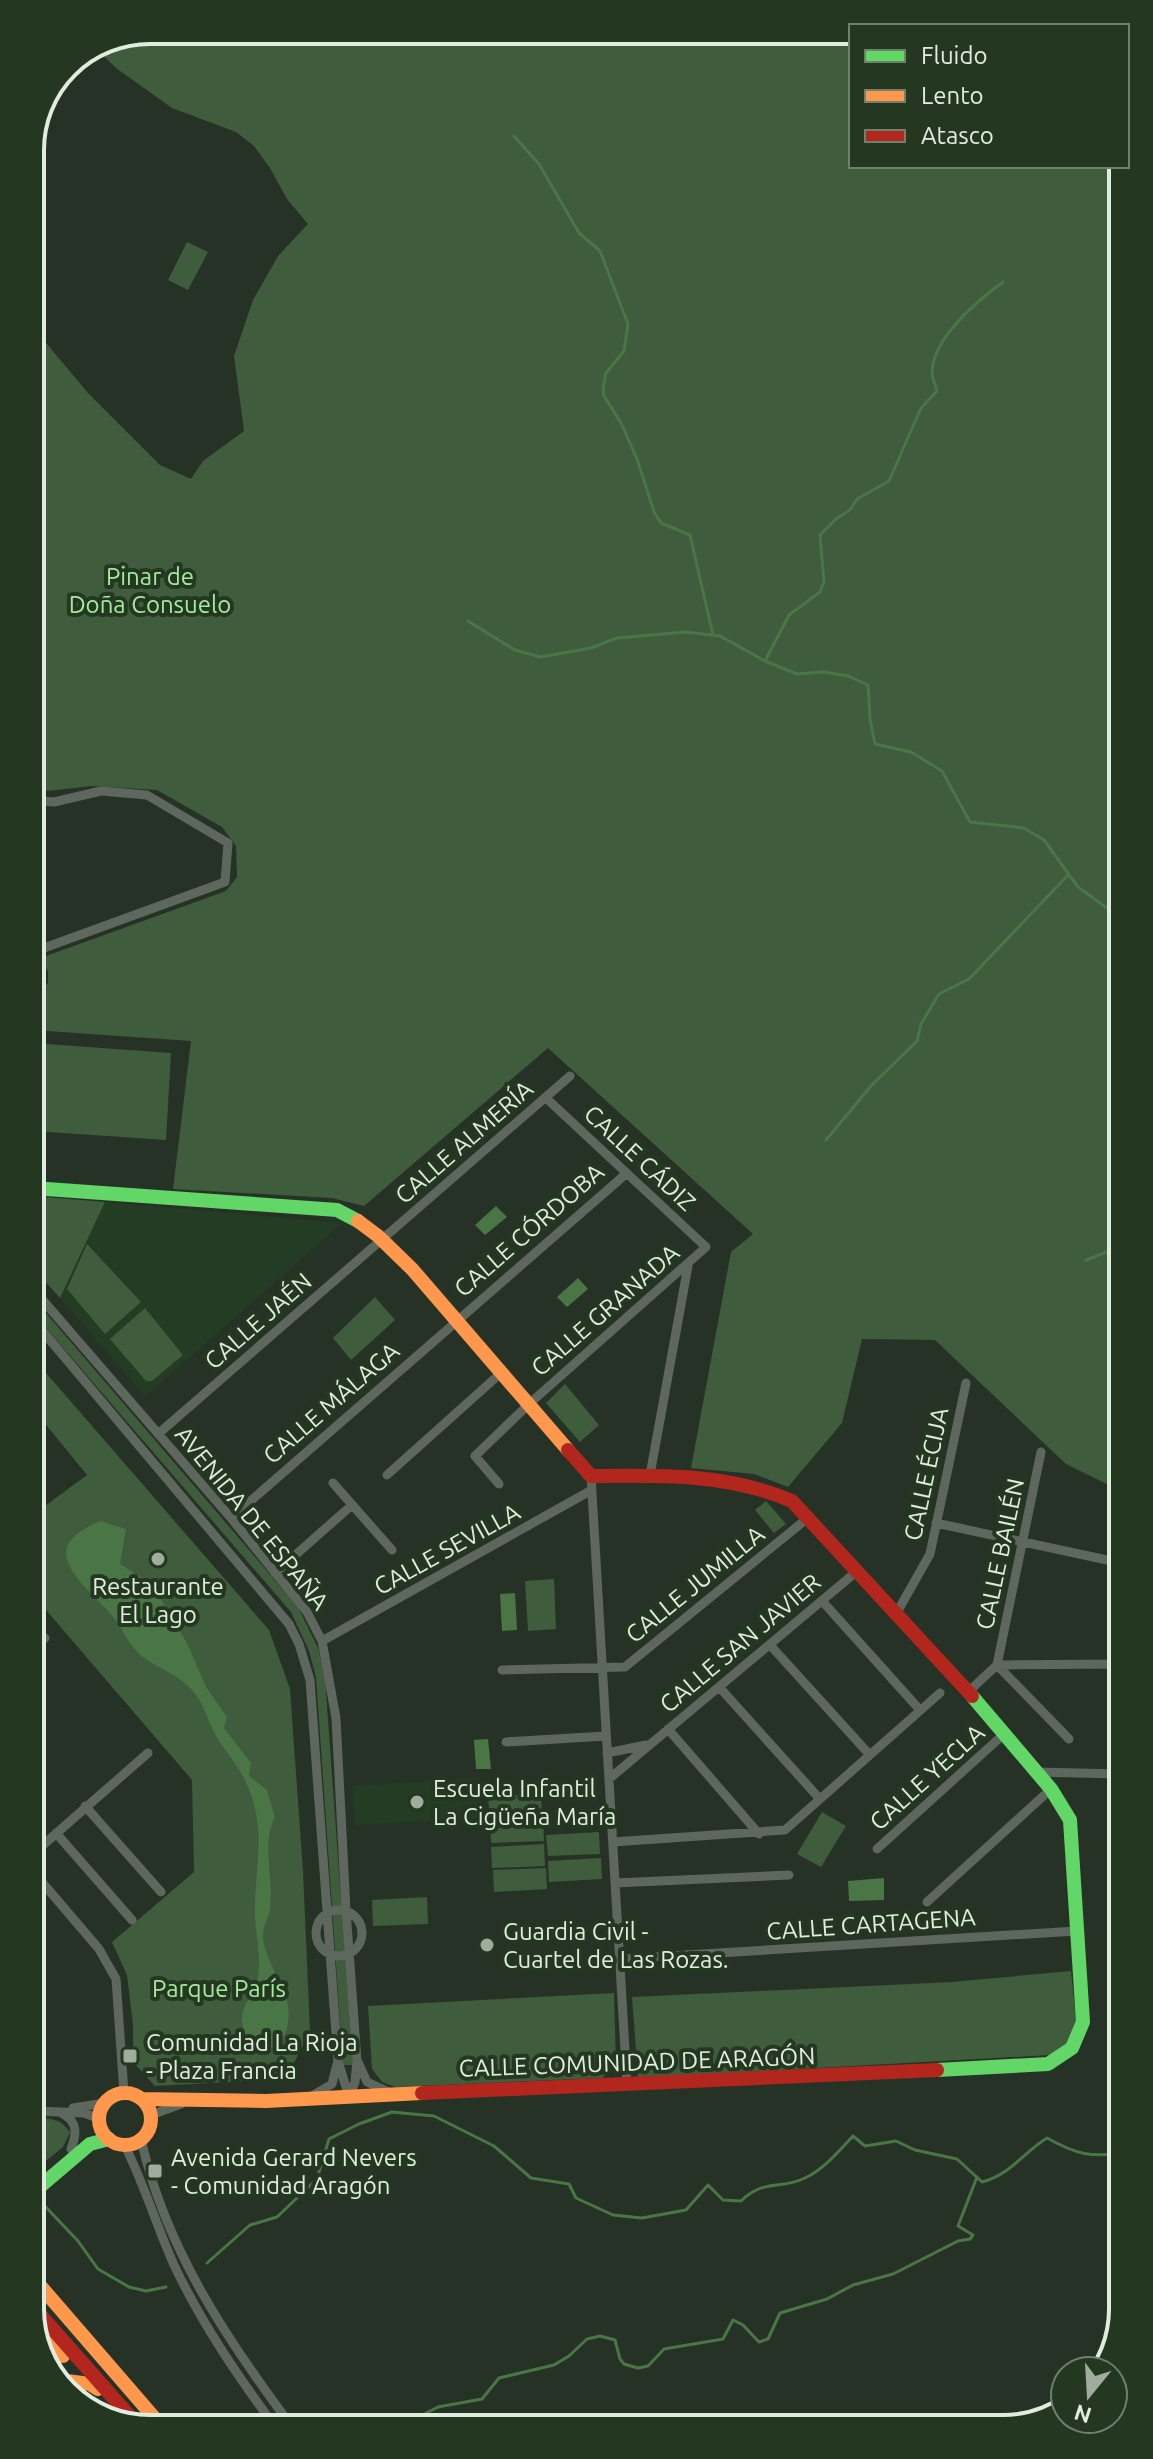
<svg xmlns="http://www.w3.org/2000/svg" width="1153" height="2459" font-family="Ubuntu,sans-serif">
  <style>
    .built { fill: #243c23 }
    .green { fill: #3f5c3c }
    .water { fill: #4a7646 }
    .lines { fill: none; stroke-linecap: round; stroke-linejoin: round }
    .stream { stroke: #4a7646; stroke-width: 3 }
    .street { stroke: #5e675d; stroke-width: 9 }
    .fast { stroke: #63d668; stroke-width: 14 }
    .slow { stroke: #ff974d; stroke-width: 14 }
    .jam { stroke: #b3261e; stroke-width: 14 }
    .poi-dot { fill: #9fac9e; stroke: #233721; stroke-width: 3 }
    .labels { text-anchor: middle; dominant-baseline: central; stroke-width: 8; stroke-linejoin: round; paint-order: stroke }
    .park-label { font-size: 24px; fill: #a4ea9d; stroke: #233721 }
    .street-label { font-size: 24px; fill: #e0edde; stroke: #233721 }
    .poi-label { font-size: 24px; fill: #e0edde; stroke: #233721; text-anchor: start }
    .rim { fill: none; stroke: #e0edde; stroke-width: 4 }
  </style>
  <rect width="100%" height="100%" fill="#273226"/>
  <!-- built -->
  <path class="built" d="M 105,1202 L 342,1223 L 145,1397 L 60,1298 Z
    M 479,1778 L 481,1818 L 355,1825 L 352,1786 Z"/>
  <!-- green -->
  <path class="green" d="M 151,30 L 851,30 L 851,166 L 1117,166 L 1121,1491 L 1066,1464 L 935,1340 L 862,1339 L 842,1423 L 788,1487 L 754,1474 L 691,1468 L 731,1252 L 753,1234 L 548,1048 L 364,1206 L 332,1198 L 173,1189 L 191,1041 L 33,1030 L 33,997 L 48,983 L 48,971 L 42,961 L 46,956 L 226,891 L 237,877 L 236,846 L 222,827 L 157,790 L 92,786 L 48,791 L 32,785 L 31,325 L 88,393 L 160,465 L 191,479 L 203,461 L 244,431 L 234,356 L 253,300 L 278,256 L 308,224 L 287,199 L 270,168 L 254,146 L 236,132 L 172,108 L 116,68 L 99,51 Z
    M 187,242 L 208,252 L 188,290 L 168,280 Z
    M 33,1043 L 171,1053 L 166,1140 L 33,1131 Z
    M 33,1196 L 105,1202 L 60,1298 L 33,1268 Z
    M 87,1244 L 141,1302 L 105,1334 L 67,1289 Z
    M 375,1297 L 395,1320 L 351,1360 L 333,1338 Z
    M 34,1299 L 298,1607 L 318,1648 L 325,1678 L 353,2065 L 343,2065 L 316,1677 L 309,1651 L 291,1612 L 34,1314 Z
    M 145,1308 L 183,1355 L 152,1381 L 146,1381 L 110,1339 Z
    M 34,1359 L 269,1630 L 290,1689 L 303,1871 L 310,2031 L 286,2079 L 155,2086 L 133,2062 L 133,2025 L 127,1975 L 112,1942 L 194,1872 L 192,1780 L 34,1596 L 34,1514 L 87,1475 L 34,1410 Z
    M 565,1384 L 599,1425 L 580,1442 L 546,1403 Z
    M 766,1501 L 786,1524 L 774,1533 L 755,1510 Z
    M 554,1579 L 556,1629 L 528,1631 L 525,1581 Z
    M 541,1794 L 542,1815 L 490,1818 L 488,1797 Z
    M 822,1812 L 846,1826 L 821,1867 L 797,1854 Z
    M 543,1819 L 544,1841 L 491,1843 L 490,1822 Z
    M 599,1832 L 600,1854 L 548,1856 L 546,1835 Z
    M 544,1844 L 545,1866 L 492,1868 L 491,1847 Z
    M 601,1858 L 602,1879 L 549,1882 L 548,1861 Z
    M 546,1868 L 547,1889 L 494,1892 L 493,1870 Z
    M 427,1897 L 428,1924 L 373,1926 L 372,1900 Z
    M 1071,1971 L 1077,2029 L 1069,2045 L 1050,2055 L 638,2078 L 632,1997 L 952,1982 Z
    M 614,1993 L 616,2063 L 611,2072 L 602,2078 L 395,2087 L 382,2082 L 372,2069 L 368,2006 Z
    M 36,2118 C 51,2118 61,2119 70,2132 L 63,2147 L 36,2169 Z"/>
  <!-- water -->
  <path class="water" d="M 496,1206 L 507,1217 L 485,1235 L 475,1225 Z
    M 578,1278 L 588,1289 L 567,1307 L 557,1297 Z
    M 101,1521 L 126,1529 L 120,1564 L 152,1584 L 187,1643 L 206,1687 L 227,1717 L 224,1728 L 251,1763 L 249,1776 L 267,1790 L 275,1817 C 261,1843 274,1878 270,1908 C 269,1918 262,1928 263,1938 C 267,1972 298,1995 286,2031 C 281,2045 272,2049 259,2052 C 248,2043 244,2036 242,2022 C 240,2008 253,1995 257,1982 C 262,1961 256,1937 255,1916 C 254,1862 270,1825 241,1773 C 234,1761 225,1750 217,1738 C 208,1723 204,1702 192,1690 C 175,1672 160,1670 142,1656 C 127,1644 122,1627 110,1613 C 79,1580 34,1547 101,1521 Z
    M 515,1593 L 517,1630 L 502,1631 L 500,1594 Z
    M 488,1739 L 491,1769 L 476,1769 L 474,1740 Z
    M 884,1878 L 884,1900 L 849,1901 L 848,1881 Z"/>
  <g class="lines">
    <!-- stream -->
    <path class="stream" d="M 514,136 L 539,164 L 579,233 L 600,251 L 628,324 L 624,351 L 606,373 L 603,388 L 604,396 L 621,423 L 637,459 L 654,512 L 661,523 L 690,535 L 713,635
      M 468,621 L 515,650 L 540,657 L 591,648 L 617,638 L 686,632 L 720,636 L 765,661 L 797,674 L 824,672 L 848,676 L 868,685 L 870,719 L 875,744 L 911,752 L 942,771 L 970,822 L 1024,828 L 1044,840 L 1078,887 L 1119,917
      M 765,661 L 789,615 L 820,592 L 824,582 L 820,535 L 836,519 L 850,510 L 857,499 L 889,481 L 921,408 L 937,391 C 936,386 932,378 932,372 C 933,338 977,301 1003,282
      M 826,1140 L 871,1086 L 917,1041 L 921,1024 L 939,994 L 969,979 L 1068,875
      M 1086,1260 L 1109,1251 L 1120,1238
      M 41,2202 L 78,2241 L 98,2269 L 129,2287 L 146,2291 L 166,2287
      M 207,2263 L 250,2225 L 277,2217 L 317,2179 L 329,2139 L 359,2124 L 392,2112 L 434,2116 L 494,2146 L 531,2178 L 569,2184 L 576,2198 L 613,2215 L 642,2218 L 686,2210 L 708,2185 L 723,2200 L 741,2201 C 765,2178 781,2190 805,2178 C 824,2169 839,2151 853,2136 L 865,2146 L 896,2141 L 915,2150 L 957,2159 L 982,2182 C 1010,2175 1024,2152 1047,2138 C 1074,2153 1092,2159 1123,2152
      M 399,2427 L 438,2407 L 482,2399 L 499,2378 L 554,2365 L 569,2356 L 587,2339 L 600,2336 L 615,2340 L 620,2359 L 624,2364 L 638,2368 L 648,2366 L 664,2349 L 723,2339 L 733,2320 L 743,2325 L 759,2342 L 768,2339 L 780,2313 L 827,2299 L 853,2285 L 893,2274 L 958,2241 L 970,2239 L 973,2235 L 958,2226 L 977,2177"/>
    <!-- street -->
    <path class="street" d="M 32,800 L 54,802 L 101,791 L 147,795 L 228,843 L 225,882 L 33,952
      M 33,957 L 37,961 L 40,974 L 33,988
      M 34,1290 L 231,1518 L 307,1612 L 322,1641 L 336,1718 L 346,1910 L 357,2061 L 355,2082 L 349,2097
      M 34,1321 L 289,1624 L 299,1644 L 310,1680 L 338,2061 L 349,2097
      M 158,1434 L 570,1076
      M 1041,1452 L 997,1665 L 1069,1739
      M 387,1475 L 502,1372
      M 650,1475 L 688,1266
      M 591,1476 L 627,2084
      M 333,1483 L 392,1550
      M 499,1484 L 475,1456 L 529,1404 L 706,1247 L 546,1098
      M 231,1518 L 627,1173
      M 936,1523 L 1121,1563
      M 275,1573 L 352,1505
      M 823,1602 L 920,1710
      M 896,1614 L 930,1554 L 966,1383
      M 322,1641 L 590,1491
      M 770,1645 L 869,1754
      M 35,1647 L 45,1638
      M 502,1670 L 625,1667 L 809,1517
      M 720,1688 L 819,1798
      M 968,1692 L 997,1665 L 1121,1664
      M 668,1729 L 759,1834
      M 506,1742 L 606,1736
      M 607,1753 L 646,1745
      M 1036,1772 L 1121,1774
      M 609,1779 L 856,1572
      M 85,1806 L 161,1892
      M 56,1833 L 132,1920
      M 613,1842 L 785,1830 L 940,1693
      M 877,1849 L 1004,1734
      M 35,1852 L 148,1753
      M 35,1874 L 99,1949 L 116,1979 L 124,2093
      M 615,1883 L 789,1875
      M 927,1902 L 1051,1789
      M316 1933a23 23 0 1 1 46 0a23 23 0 1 1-46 0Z
      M 620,1959 L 1077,1931
      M 358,2062 L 367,2082 L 391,2093
      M 310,2097 L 332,2084 L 337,2064
      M 73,2108 L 105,2103
      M 36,2111 L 84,2113 L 100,2119
      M 61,2113 C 78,2121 77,2133 71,2149
      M 151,2115 L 181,2104
      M 141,2139 C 165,2248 227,2340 293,2428
      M 124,2144 C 144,2183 156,2225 174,2265 C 202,2324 237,2375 276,2428"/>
    <!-- fast -->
    <path class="fast" d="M 33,1188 L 337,1210 L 358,1221
      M 937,2070 L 1048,2064 L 1072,2048 L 1083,2022 L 1070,1820 L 1051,1789 L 972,1696
      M 36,2190 L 90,2144 L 109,2139"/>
    <!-- slow -->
    <path class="slow" d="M 358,1221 L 378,1236 L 412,1269 L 568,1450
      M99 2119a26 26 0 1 1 52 0a26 26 0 1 1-52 0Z
      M 141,2099 L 266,2101 L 422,2093
      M 36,2281 L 164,2429
      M 36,2329 L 63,2356
      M 59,2380 L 90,2384 L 98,2389"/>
    <!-- jam -->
    <path class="jam" d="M 568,1450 L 591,1476 C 660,1475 727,1473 792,1501 L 972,1696
      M 422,2093 L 937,2070
      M 36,2310 L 139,2427"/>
  </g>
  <!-- markers -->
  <g class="poi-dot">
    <circle cx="158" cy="1559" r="8"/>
    <circle cx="417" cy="1802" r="8"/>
    <circle cx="487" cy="1945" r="8"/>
    <rect x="122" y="2048" width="16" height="16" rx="4"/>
    <rect x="147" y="2163" width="16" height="16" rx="4"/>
  </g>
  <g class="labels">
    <!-- park labels -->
    <g class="park-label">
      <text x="150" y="576">Pinar de<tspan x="150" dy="28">Doña Consuelo</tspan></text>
      <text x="219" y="1988">Parque París</text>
    </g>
    <!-- street labels -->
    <g class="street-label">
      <text transform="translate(464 1142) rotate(-41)">CALLE ALMERÍA</text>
      <text transform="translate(640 1158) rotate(43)">CALLE CÁDIZ</text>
      <text transform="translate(529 1230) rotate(-41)">CALLE CÓRDOBA</text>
      <text transform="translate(605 1310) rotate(-41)">CALLE GRANADA</text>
      <text transform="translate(258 1321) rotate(-41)">CALLE JAÉN</text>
      <text transform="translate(331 1403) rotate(-41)">CALLE MÁLAGA</text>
      <text transform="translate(926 1474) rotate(-78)">CALLE ÉCIJA</text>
      <text transform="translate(252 1518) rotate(51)">AVENIDA DE ESPAÑA</text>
      <text transform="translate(447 1549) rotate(-29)">CALLE SEVILLA</text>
      <text transform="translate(1000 1554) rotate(-78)">CALLE BAILÉN</text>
      <text transform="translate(695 1584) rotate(-39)">CALLE JUMILLA</text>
      <text transform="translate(740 1643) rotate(-40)">CALLE SAN JAVIER</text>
      <text transform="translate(927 1777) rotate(-42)">CALLE YECLA</text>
      <text transform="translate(871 1924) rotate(-4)">CALLE CARTAGENA</text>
      <text transform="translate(637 2062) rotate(-2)">CALLE COMUNIDAD DE ARAGÓN</text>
    </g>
    <!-- poi labels -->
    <g class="poi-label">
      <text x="158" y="1586" text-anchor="middle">Restaurante<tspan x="158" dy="28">El Lago</tspan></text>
      <text x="433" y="1788">Escuela Infantil<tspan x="433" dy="28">La Cigüeña María</tspan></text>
      <text x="503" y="1931">Guardia Civil -<tspan x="503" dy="28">Cuartel de Las Rozas.</tspan></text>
      <text x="146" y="2042">Comunidad La Rioja<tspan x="146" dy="28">- Plaza Francia</tspan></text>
      <text x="171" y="2157">Avenida Gerard Nevers<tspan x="171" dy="28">- Comunidad Aragón</tspan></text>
    </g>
  </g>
  <!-- crop -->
  <path d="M0 0H1153V2459H0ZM150 44H1003A106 106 0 0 1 1109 150V2309A106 106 0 0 1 1003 2415H150A106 106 0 0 1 44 2309V150A106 106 0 0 1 150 44Z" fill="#233721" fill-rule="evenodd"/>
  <path class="rim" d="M150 44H1003A106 106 0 0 1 1109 150V2309A106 106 0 0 1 1003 2415H150A106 106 0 0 1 44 2309V150A106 106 0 0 1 150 44Z"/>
  <!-- legend -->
  <rect x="849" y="24" width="280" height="144" fill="#233721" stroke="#6f806d" stroke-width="2"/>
  <rect x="865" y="50" width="40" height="12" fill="#63d668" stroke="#6f806d" stroke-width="2"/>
  <text x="921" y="64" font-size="24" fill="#e0edde">Fluido</text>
  <rect x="865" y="90" width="40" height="12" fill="#ff974d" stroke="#6f806d" stroke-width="2"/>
  <text x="921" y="104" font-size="24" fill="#e0edde">Lento</text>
  <rect x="865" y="130" width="40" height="12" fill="#b3261e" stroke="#6f806d" stroke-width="2"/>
  <text x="921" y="144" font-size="24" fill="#e0edde">Atasco</text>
  <!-- north arrow -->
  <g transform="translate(1089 2395) rotate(198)"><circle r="38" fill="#233721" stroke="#6f806d" stroke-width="2"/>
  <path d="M0-6L14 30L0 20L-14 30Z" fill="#9fac9e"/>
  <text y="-12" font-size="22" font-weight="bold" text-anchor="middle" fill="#e0edde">N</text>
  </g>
</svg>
